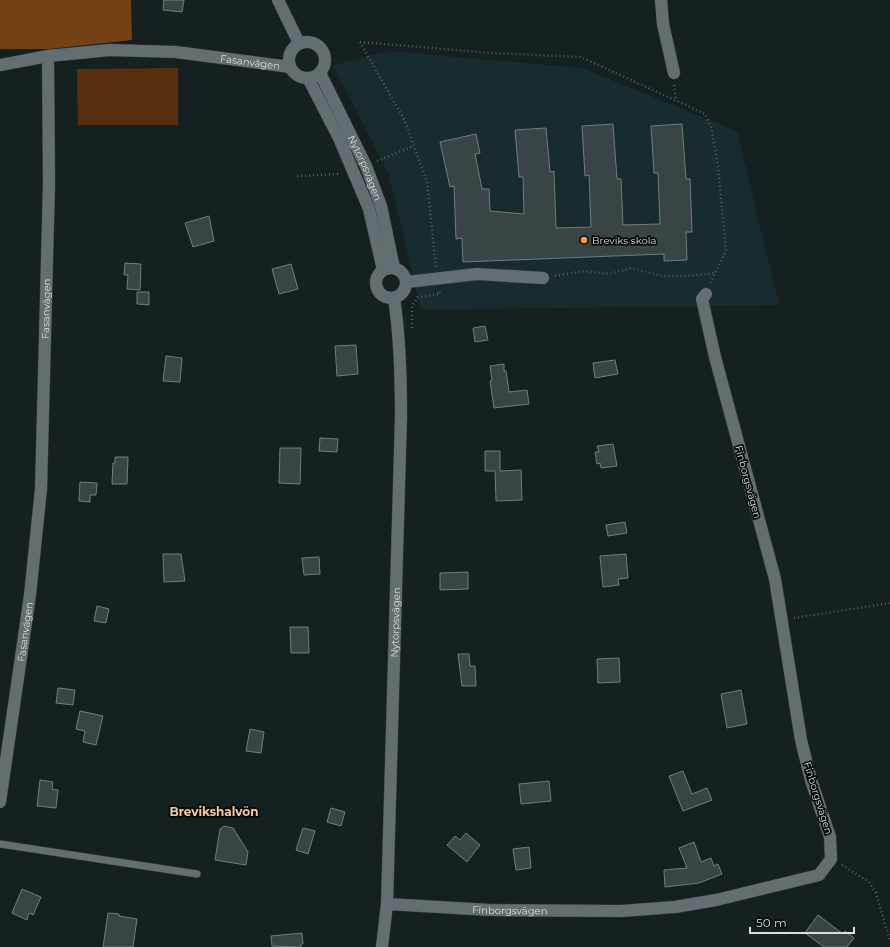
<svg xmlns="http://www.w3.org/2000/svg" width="890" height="947" font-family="Montserrat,sans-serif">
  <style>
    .built { fill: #182b2e }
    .green { fill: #583010 }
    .forest { fill: #744117 }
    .building { fill: #394446; stroke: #707d7f }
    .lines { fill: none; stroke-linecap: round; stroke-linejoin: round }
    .lane-casing { stroke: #353c3e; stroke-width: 8 }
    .street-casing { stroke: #353c3e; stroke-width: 13 }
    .secondary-casing { stroke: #353c3e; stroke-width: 13 }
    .path { stroke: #525c5d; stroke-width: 2.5; stroke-dasharray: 1 3; stroke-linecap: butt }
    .lane { stroke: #626e71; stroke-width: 7 }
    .street { stroke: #626e71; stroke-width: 12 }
    .secondary { stroke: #626e71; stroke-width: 12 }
    .poi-dot { fill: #fc9d54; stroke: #050909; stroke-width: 1.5 }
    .labels { text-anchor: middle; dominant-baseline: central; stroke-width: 3.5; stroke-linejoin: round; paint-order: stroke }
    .street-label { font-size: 10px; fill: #d8dfe0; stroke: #050909 }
    .poi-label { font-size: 10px; fill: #d8dfe0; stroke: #050909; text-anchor: start }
    .quarter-label { font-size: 12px; font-weight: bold; fill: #fbc59f; stroke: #050909 }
  </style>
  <rect width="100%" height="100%" fill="#152021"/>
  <!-- built -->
  <path class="built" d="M 389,51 L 582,68 L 737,131 L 779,305 L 421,310 L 389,175 L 333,65 Z"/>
  <!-- green -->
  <path class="green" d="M 178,68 L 178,125 L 78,125 L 77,69 Z"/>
  <!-- forest -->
  <path class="forest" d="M 0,0 L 131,0 L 132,40 L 50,49 L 0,49 Z"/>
  <!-- building -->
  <path class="building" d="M 164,0 L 184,0 L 182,12 L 163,10 Z
    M 613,124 L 617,179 L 621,179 L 623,225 L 660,224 L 658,173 L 654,173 L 651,126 L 682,124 L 686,179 L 690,179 L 692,232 L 686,232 L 687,260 L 664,261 L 664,254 L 463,262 L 462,238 L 456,239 L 454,186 L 450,187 L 440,142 L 476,134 L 480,153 L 475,154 L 482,189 L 489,189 L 490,211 L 524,214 L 523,177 L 519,177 L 515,130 L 546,128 L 550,172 L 554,171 L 556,228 L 591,227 L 589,175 L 585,176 L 582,126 Z
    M 209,216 L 214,241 L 193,247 L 185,223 Z
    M 125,263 L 141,264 L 140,290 L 127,289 L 128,275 L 124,275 Z
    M 291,264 L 298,289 L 279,294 L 272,269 Z
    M 137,292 L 149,292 L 149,305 L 137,304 Z
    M 485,326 L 488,340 L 475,342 L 473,328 Z
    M 356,345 L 358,374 L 337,376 L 335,346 Z
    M 166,356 L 182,358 L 180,382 L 163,381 Z
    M 615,360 L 618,374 L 595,378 L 593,363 Z
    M 504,364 L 504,371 L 506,371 L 509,392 L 527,390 L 529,404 L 494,408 L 490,381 L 492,381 L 490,366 Z
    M 320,438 L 338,439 L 337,452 L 319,451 Z
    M 613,444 L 617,466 L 601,468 L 600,463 L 597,464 L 595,452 L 599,452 L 597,446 Z
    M 280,448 L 301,448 L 300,484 L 279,483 Z
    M 485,451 L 500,451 L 500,471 L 521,470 L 522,500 L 496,501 L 495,471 L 485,471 Z
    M 115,457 L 128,457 L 127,484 L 112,484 L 113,463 L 115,463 Z
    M 80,482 L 97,483 L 96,495 L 90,495 L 90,502 L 79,501 Z
    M 625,522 L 627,533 L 608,536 L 606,525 Z
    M 163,554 L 181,554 L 185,581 L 164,582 Z
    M 626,554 L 628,578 L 618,579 L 619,585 L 603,587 L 600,556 Z
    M 319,557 L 320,574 L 304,575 L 302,558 Z
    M 468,572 L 468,589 L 440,590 L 440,573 Z
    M 97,606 L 109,609 L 106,623 L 94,621 Z
    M 290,627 L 308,627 L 309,653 L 291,653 Z
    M 458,654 L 469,654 L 470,666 L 475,666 L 476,686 L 462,686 Z
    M 619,658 L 620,682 L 598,683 L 597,659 Z
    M 58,688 L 75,690 L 73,705 L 56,703 Z
    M 741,690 L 747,724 L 727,728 L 721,694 Z
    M 80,711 L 103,716 L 96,745 L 83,742 L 85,731 L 76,729 Z
    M 250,729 L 264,732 L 261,753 L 246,751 Z
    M 683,771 L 692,794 L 707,788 L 712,800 L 683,811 L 669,776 Z
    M 40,780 L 53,782 L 52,789 L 58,790 L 56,808 L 37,806 Z
    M 549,781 L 551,801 L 521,804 L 519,784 Z
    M 331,808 L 345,812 L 341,826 L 327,822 Z
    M 224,826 L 233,828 L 248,852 L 246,865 L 215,860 L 220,829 Z
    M 303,828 L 315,831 L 308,854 L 296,850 Z
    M 466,833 L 480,845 L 467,862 L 447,845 L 455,836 L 460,840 Z
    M 694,842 L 701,862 L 711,858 L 714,866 L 718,864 L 722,874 L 699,883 L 665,887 L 664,870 L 687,868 L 679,848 Z
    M 529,847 L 531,868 L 516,870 L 513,849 Z
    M 22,889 L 41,897 L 33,915 L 29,913 L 27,920 L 12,913 Z
    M 108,913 L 119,914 L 119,916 L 137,919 L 133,947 L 103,947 Z
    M 818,915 L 843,934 L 845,931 L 854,938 L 847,947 L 824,947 L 805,933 Z
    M 302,933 L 303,944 L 301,944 L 301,947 L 272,946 L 271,936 Z"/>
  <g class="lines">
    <!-- lane casing -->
    <g class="lane-casing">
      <path id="lane" d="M 0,844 L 197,874"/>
    </g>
    <!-- street casing -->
    <g class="street-casing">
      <g id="street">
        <path d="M 661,0 L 663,24 L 674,73"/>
        <path d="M 0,65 L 48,56"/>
        <path d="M 407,282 L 477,274 L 543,278"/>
        <path id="s1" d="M 0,802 L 30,595 L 41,489 L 49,184 L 48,56 L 110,50 L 176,52 L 290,67"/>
        <path id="s2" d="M 387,904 L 490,910 L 621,911 L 675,907 L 716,900 L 819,875 L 831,859 L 830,837 L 811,780 L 801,740 L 775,579 L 715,357 L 702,299 L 706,294"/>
      </g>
    </g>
    <!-- secondary casing -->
    <g class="secondary-casing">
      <g id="secondary">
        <path d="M 278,0 L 299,43"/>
        <circle cx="307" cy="60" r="18"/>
        <path id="s3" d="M 320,73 L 366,166 L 381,206 L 394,268"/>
        <path d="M 308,78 L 339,138 L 369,209 L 383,270"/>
        <circle cx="391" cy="283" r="15"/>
        <path id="s4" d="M 382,947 L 387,904 L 401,416 C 401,376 400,337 394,298"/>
      </g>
    </g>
    <!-- path -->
    <path class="path" d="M 360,42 L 405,121 L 427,182 L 436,267
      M 360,42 L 491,53 L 581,57 L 705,114 L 711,126 L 718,166 L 726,251 L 710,284
      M 674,85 L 676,100
      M 377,161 L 414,146
      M 297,176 L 340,174
      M 555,276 L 584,271 L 609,274 L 631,268 L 662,276 L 687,276 L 715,273
      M 412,328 L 412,306 L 418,297 L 440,294 L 439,290
      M 794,618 L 890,603
      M 842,865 L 869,882 L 876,893 L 890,941"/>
    <!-- lane -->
    <use href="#lane" class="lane"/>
    <!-- street -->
    <use href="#street" class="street"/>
    <!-- secondary -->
    <use href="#secondary" class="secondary"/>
  </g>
  <!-- markers -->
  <circle class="poi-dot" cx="584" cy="240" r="4"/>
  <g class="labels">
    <!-- street labels -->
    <g class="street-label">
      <text stroke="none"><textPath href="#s1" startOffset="952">Fasanvägen</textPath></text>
      <text stroke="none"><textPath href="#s3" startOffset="105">Nytorpsvägen</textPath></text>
      <text stroke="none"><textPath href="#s1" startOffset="496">Fasanvägen</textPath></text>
      <text transform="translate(748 482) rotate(75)">Finborgsvägen</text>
      <text stroke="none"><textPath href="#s4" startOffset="325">Nytorpsvägen</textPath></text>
      <text stroke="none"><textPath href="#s1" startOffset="172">Fasanvägen</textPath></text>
      <text transform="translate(818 798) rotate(73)">Finborgsvägen</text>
      <text stroke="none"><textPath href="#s2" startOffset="123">Finborgsvägen</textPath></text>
    </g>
    <!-- poi labels -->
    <g class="poi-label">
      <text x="592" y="240">Breviks skola</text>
    </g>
    <!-- quarter labels -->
    <g class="quarter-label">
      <text x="214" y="811">Brevikshalvön</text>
    </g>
  </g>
  <!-- scale -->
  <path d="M750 927v6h104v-6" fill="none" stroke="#d8dfe0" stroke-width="2"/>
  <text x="756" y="927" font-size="12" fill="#d8dfe0" stroke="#050909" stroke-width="3" paint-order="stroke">50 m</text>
</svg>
